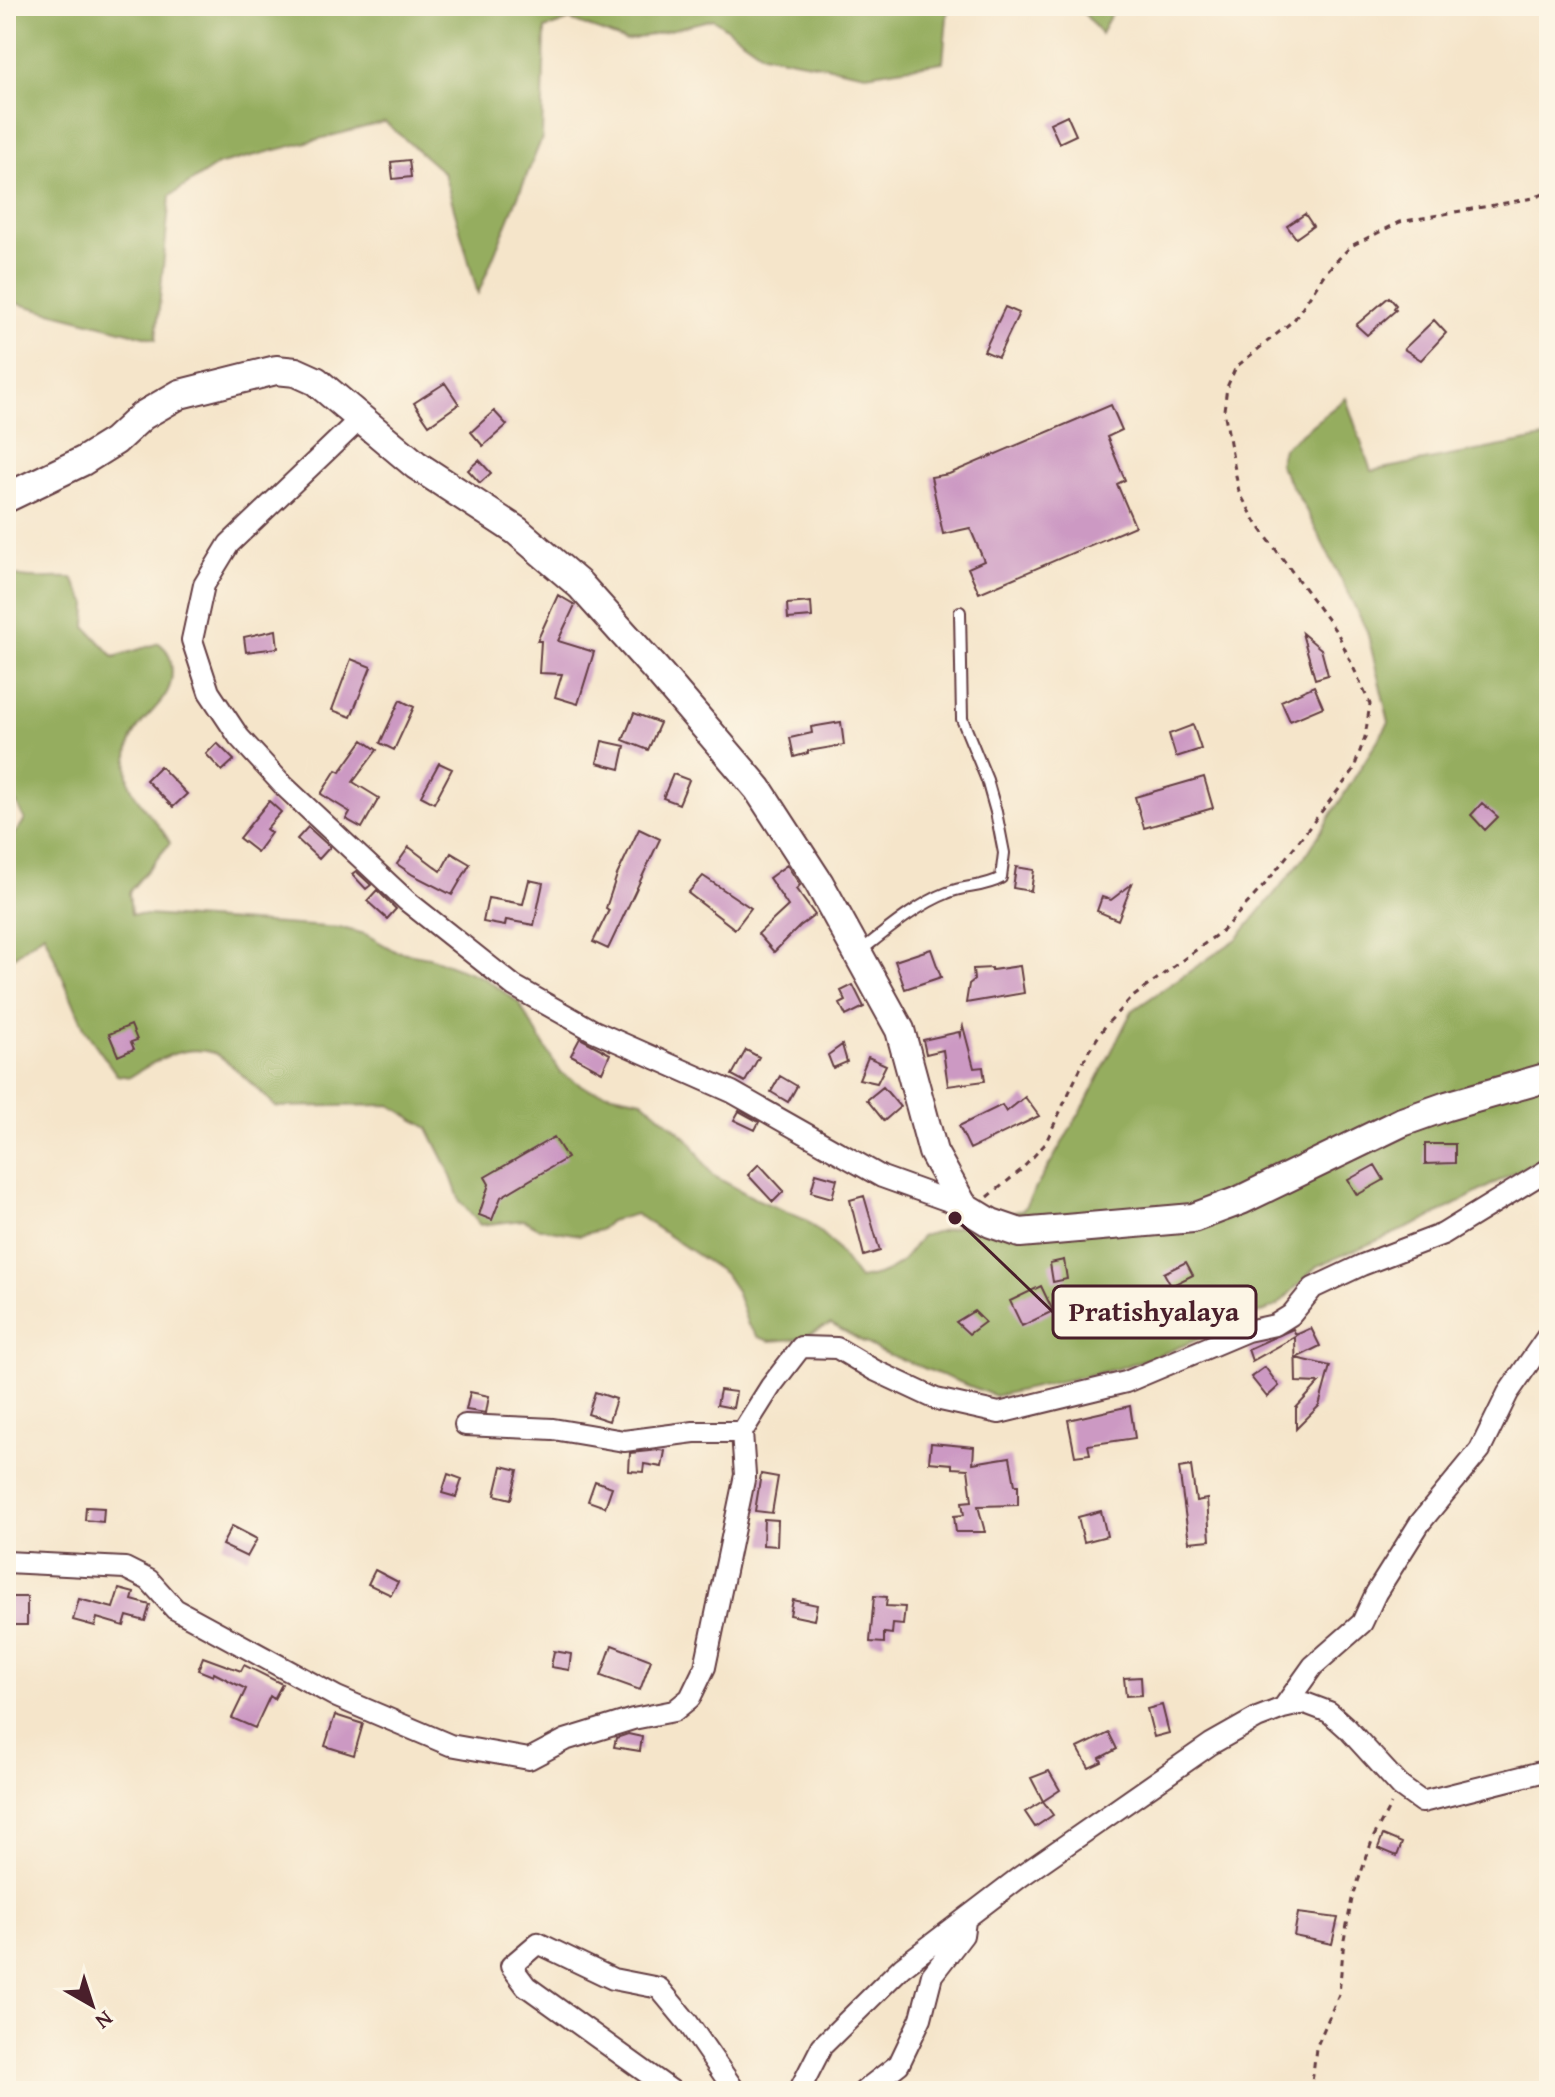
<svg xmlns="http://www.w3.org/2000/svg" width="1555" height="2097" font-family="'Gentium Book Plus',serif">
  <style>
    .forest { fill: #95ad5e; stroke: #706644; stroke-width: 2 }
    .building { fill: #cc99c3 }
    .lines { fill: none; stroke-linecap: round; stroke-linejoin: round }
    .lane-casing { stroke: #643d43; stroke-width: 14 }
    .street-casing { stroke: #643d43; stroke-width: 24 }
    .secondary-casing { stroke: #643d43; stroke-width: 32 }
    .path { stroke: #643d43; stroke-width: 3; stroke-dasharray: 6 6; stroke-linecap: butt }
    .lane { stroke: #fff; stroke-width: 10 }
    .street { stroke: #fff; stroke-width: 20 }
    .secondary { stroke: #fff; stroke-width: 28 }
    .leader { fill: none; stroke: #4a1f2b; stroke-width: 3 }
    .callout-dot { fill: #4a1f2b; stroke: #fcf5e5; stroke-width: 3 }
    .callout { fill: #fcf5e5; stroke: #4a1f2b; stroke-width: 3 }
    .callout-label { font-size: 28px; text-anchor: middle; font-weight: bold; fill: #4a1f2b }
  </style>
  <rect width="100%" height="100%" fill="#fcf5e5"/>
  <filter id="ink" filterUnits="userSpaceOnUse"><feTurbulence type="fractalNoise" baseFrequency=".0125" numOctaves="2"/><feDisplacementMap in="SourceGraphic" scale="16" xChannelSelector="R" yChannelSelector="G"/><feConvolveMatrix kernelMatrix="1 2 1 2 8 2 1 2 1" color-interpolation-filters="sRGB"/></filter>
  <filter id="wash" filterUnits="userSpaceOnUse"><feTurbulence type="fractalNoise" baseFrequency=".006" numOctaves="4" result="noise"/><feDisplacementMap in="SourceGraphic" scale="32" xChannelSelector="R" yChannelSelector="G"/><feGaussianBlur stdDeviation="1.8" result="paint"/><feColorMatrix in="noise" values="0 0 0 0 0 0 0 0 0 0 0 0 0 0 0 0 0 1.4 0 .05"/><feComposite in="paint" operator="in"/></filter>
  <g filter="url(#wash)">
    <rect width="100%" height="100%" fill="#f5e5ca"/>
    <!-- forest -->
    <path class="forest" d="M 6,6 L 948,6 L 943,62 L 866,74 L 763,54 L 713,19 L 626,41 L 570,20 L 545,29 L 542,138 L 478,294 L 444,173 L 385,122 L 217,165 L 170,196 L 156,339 L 15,303 L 6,304 Z
      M 1078,6 L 1115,6 L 1101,34 Z
      M 1346,398 L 1371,471 L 1549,437 L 1549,1154 L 1426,1220 L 1317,1266 L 1277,1306 L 1170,1351 L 1116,1369 L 995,1396 L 880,1351 L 831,1324 L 797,1339 L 770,1341 L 758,1337 L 748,1325 L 736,1291 L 724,1273 L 636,1214 L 610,1221 L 600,1230 L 580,1235 L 539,1228 L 524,1220 L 480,1225 L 460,1201 L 448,1168 L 428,1128 L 390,1105 L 276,1107 C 264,1096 226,1057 214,1053 C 184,1043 154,1061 130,1077 L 117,1075 L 85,1030 L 44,933 L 6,963 L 6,845 L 25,820 L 6,783 L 6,571 C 25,583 50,576 72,578 L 87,604 L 86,627 L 114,657 L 159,643 C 167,650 169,652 171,663 C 178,704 140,711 130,744 C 128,751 127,767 128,775 C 130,800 160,821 170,843 L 129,892 L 131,914 L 342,928 L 365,934 L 395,951 L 429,957 L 484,978 L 518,1002 L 561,1073 L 588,1089 L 642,1100 L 690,1141 L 712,1175 L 754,1198 L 806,1220 L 832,1243 L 859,1279 C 894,1274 902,1264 921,1236 L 1023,1210 L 1085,1104 L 1132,1011 L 1238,938 L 1307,854 L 1389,722 L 1367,631 L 1306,510 L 1279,464 L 1283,448 Z"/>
    <g id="blocks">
      <!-- building -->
      <path class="building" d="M 1067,115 L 1076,135 L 1059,143 L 1050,123 Z
        M 409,160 L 411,177 L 393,179 L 391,162 Z
        M 1305,214 L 1313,226 L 1296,238 L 1287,226 Z
        M 1389,297 L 1396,305 L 1394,308 L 1396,310 L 1367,335 L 1356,325 Z
        M 1005,307 L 1019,313 L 998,357 L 984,351 Z
        M 1434,320 L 1446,333 L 1421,360 L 1404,349 Z
        M 445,383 L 459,404 L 429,425 L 414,403 Z
        M 1111,405 L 1122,430 L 1107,437 L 1125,480 L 1117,484 L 1135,526 L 979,593 L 968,568 L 984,561 L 970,528 L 943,534 L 931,477 L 949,474 Z
        M 494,411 L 507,425 L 483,446 L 471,432 Z
        M 479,460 L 491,473 L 480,483 L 468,470 Z
        M 558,595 L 575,605 L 558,641 L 594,652 L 578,704 L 555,697 L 562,674 L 539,673 L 541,641 L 537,641 Z
        M 811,602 L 812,617 L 788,619 L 787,604 Z
        M 276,630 L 278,648 L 246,652 L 244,637 Z
        M 1302,633 L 1321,649 L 1328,675 L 1315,679 Z
        M 351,659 L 371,667 L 351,717 L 332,710 Z
        M 1314,686 L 1323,707 L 1290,721 L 1281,701 Z
        M 400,700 L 414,707 L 394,750 L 380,743 Z
        M 634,713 L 660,723 L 648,750 L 623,740 Z
        M 841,722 L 844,745 L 808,751 L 808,753 L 794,757 L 790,738 L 812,733 L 811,727 Z
        M 1193,725 L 1201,749 L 1176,757 L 1169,734 Z
        M 363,740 L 377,750 L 353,782 L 379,798 L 362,828 L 346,819 L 350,812 L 321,794 L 336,770 L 340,772 Z
        M 602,741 L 625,746 L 620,769 L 597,763 Z
        M 217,743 L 234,760 L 222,771 L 206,754 Z
        M 439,763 L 452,769 L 434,803 L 421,796 Z
        M 160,766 L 187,794 L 173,807 L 146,780 Z
        M 673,774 L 689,780 L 679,804 L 663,798 Z
        M 1204,777 L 1213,808 L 1144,828 L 1135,797 Z
        M 269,801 L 281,812 L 266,829 L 271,833 L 257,852 L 239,838 Z
        M 1482,803 L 1498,817 L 1485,830 L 1471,815 Z
        M 308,827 L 330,847 L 319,859 L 297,839 Z
        M 639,829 L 660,839 L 608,949 L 593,942 L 609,910 L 606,908 L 617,875 Z
        M 409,847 L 441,871 L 451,853 L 470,864 L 452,895 L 413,875 L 397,864 Z
        M 787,865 L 800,885 L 796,889 L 815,915 L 800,926 L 774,952 L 758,934 L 788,906 L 769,878 Z
        M 1016,867 L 1034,870 L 1031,891 L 1013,888 Z
        M 356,871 L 371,885 L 366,889 L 352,874 Z
        M 703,876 L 751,908 L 735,929 L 688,893 Z
        M 529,880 L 543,883 L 534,925 L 506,920 L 505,926 L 483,922 L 488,898 L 523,904 Z
        M 1132,884 L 1118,920 L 1097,911 L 1102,897 L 1111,900 Z
        M 377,890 L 396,909 L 387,919 L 367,901 Z
        M 931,949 L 941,977 L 905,989 L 895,961 Z
        M 1020,966 L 1024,993 L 966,1003 L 969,984 L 974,980 L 973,969 L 992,968 L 992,970 Z
        M 853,985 L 864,1007 L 846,1016 L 840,1004 L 846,1001 L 841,991 Z
        M 131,1025 L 137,1040 L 131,1042 L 134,1049 L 118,1056 L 109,1034 Z
        M 963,1026 L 974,1068 L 983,1067 L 985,1081 L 948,1086 L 943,1050 L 926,1054 L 923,1040 L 959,1032 L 960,1036 Z
        M 580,1038 L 610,1054 L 602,1072 L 571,1055 Z
        M 842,1045 L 847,1062 L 833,1068 L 828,1055 Z
        M 746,1050 L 759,1057 L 745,1082 L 732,1075 Z
        M 868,1057 L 886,1065 L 877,1083 L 859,1079 Z
        M 780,1076 L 797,1086 L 788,1102 L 771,1092 Z
        M 883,1087 L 900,1107 L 884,1121 L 867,1100 Z
        M 1025,1097 L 1039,1116 L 970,1149 L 959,1126 L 1002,1105 L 1006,1112 Z
        M 739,1111 L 759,1122 L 755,1130 L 734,1120 Z
        M 554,1137 L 567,1158 L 501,1197 L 492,1220 L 479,1215 L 489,1184 L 485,1177 Z
        M 1425,1144 L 1455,1144 L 1455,1163 L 1425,1164 Z
        M 759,1164 L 784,1191 L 773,1202 L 748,1175 Z
        M 1375,1165 L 1384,1180 L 1357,1195 L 1348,1180 Z
        M 816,1173 L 837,1179 L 832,1198 L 811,1192 Z
        M 864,1196 L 880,1251 L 864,1256 L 850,1200 Z
        M 1064,1260 L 1067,1279 L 1053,1282 L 1050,1263 Z
        M 1186,1262 L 1193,1275 L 1171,1286 L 1164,1273 Z
        M 1041,1286 L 1053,1311 L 1022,1326 L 1010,1301 Z
        M 974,1311 L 985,1322 L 969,1334 L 956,1322 Z
        M 1311,1328 L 1320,1346 L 1296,1358 L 1330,1366 L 1319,1406 L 1296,1429 L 1296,1408 L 1319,1383 L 1296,1382 L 1295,1337 L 1252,1361 L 1248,1349 L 1293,1329 L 1296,1335 Z
        M 1265,1367 L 1279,1386 L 1267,1397 L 1251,1377 Z
        M 720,1390 L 736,1392 L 733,1408 L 717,1405 Z
        M 470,1392 L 489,1396 L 486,1413 L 466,1410 Z
        M 595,1392 L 616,1399 L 609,1421 L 588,1414 Z
        M 1130,1406 L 1135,1438 L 1088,1445 L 1090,1454 L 1075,1456 L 1068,1420 Z
        M 931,1443 L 974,1447 L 973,1463 L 1010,1457 L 1015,1485 L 1018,1485 L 1018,1505 L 978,1506 L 985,1532 L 956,1532 L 954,1516 L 964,1515 L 962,1502 L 972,1501 L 968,1469 L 952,1468 L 952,1464 L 929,1462 Z
        M 659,1450 L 665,1451 L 662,1467 L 644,1464 L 643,1472 L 629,1471 L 630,1453 Z
        M 502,1466 L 518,1470 L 511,1499 L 495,1495 Z
        M 1191,1466 L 1196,1501 L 1207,1499 L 1210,1540 L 1189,1542 L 1179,1468 Z
        M 448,1474 L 462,1479 L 456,1497 L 442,1493 Z
        M 761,1474 L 778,1477 L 772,1513 L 755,1511 Z
        M 595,1481 L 612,1487 L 605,1507 L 588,1501 Z
        M 86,1507 L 104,1508 L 103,1522 L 85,1520 Z
        M 1101,1511 L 1107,1536 L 1084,1542 L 1078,1517 Z
        M 764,1519 L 778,1520 L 777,1546 L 763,1545 Z
        M 232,1526 L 257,1539 L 247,1557 L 222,1545 Z
        M 375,1570 L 398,1582 L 391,1595 L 368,1584 Z
        M 119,1589 L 134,1593 L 132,1600 L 150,1605 L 145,1621 L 127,1616 L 124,1626 L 97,1618 L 95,1626 L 73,1620 L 79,1599 L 113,1608 Z
        M 874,1596 L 887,1597 L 886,1606 L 905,1607 L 903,1625 L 893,1624 L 892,1634 L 884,1633 L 884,1643 L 870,1642 Z
        M 7,1597 L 27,1597 L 27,1625 L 7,1625 Z
        M 793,1600 L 817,1605 L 814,1620 L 790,1615 Z
        M 612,1645 L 651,1660 L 640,1690 L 601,1676 Z
        M 554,1651 L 571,1654 L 569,1670 L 551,1667 Z
        M 203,1657 L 241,1671 L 244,1665 L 282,1684 L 274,1699 L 270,1696 L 255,1728 L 232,1718 L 246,1689 L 214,1673 L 213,1676 L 198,1670 Z
        M 1141,1677 L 1142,1695 L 1126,1696 L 1124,1678 Z
        M 1162,1705 L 1169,1733 L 1154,1737 L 1147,1709 Z
        M 335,1715 L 363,1724 L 354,1755 L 325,1746 Z
        M 1109,1733 L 1117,1749 L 1100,1758 L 1102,1762 L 1089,1768 L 1078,1748 Z
        M 628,1734 L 642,1737 L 640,1751 L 614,1747 L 616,1738 Z
        M 1049,1771 L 1060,1790 L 1043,1801 L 1031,1778 Z
        M 1043,1801 L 1053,1815 L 1035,1827 L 1025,1812 Z
        M 1383,1835 L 1402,1843 L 1397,1856 L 1378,1848 Z
        M 1298,1913 L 1338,1918 L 1332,1944 L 1294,1936 Z"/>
    </g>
  </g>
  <g filter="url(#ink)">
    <use href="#blocks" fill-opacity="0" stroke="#643d43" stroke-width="2"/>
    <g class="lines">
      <!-- lane casing -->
      <g class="lane-casing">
        <path id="lane" d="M 858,953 C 885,932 916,905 947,893 C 966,885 983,888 1001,878 L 1004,853 L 996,812 L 987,780 L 962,719 L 960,612"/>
      </g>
      <!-- street casing -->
      <g class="street-casing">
        <path id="street" d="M 361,418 L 229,544 L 204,585 L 192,640 L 209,692 L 239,737 L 284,786 L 407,901 L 514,986 L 594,1031 L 732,1092 L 882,1177 L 963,1206
          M 465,1425 L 553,1429 L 624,1441 L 694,1432 L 742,1432
          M 6,1562 L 125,1568 L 149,1580 L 175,1609 L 337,1697 L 450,1745 L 529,1759 L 565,1740 L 633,1719 L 674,1711 L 690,1698 L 705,1667 L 745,1475 L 742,1432 L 771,1386 L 801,1347 L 837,1348 L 874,1370 L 936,1399 L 999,1413 L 1126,1382 L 1247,1331 L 1275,1325 L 1291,1315 L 1313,1288 L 1362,1265 L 1443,1234 L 1549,1169
          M 1283,1708 L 1313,1666 L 1362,1623 L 1376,1593 L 1420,1523 L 1480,1450 L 1508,1393 L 1549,1334
          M 672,2091 L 526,1986 L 511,1966 L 538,1943 L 613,1979 L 659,1988 L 688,2023 L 735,2091
          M 799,2091 L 822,2046 L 902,1967 L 1020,1877 L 1211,1744 L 1257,1718 L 1283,1708 L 1305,1703 L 1329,1712 L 1347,1728 L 1401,1787 L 1422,1802 L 1549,1770
          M 864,2091 L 899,2064 L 921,2018 L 932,1975 L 963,1935 L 965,1921"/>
      </g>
      <!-- secondary casing -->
      <g class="secondary-casing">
        <path id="secondary" d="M 6,498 L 83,461 L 115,441 L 142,416 L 180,394 L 276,370 L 296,372 L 316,381 L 416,465 L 517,531 L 580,585 L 660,674 L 758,789 L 819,883 L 900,1030 L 933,1152 L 963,1206 L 991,1223 L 1020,1233 L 1193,1218 L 1241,1200 L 1402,1122 L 1447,1106 L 1549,1077"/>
      </g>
      <!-- path -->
      <path class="path" d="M 988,1197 L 1021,1170 L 1045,1144 L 1088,1052 L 1106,1025 L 1130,999 L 1223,930 L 1267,882 L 1353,771 L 1365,737 L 1370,704 L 1338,634 L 1257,524 L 1239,492 L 1224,410 L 1227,387 L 1236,367 L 1294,320 L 1325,273 L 1351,246 L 1400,222 L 1533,198 L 1549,192
        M 1311,2091 L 1316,2048 L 1339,1994 L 1344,1940 L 1352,1899 L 1373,1838 L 1391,1804"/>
      <!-- lane -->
      <use href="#lane" class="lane"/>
      <!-- street -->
      <use href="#street" class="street"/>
      <!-- secondary -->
      <use href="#secondary" class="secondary"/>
    </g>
  </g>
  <!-- callouts -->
  <path class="leader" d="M955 1218L1053 1312"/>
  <circle class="callout-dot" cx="955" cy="1218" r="8"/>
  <rect class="callout" x="1053" y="1286" width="203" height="52" rx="8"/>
  <g class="callout-label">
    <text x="1154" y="1321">Pratishyalaya</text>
  </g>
  <!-- margin -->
  <rect width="1555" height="2097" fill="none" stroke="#fcf5e5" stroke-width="32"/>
  <!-- north arrow -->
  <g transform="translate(92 2005) rotate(141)" stroke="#fcf5e5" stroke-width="6" paint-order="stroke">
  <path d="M0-6L14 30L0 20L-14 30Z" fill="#4a1f2b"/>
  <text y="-12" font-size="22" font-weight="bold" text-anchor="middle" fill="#4a1f2b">N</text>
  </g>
</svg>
